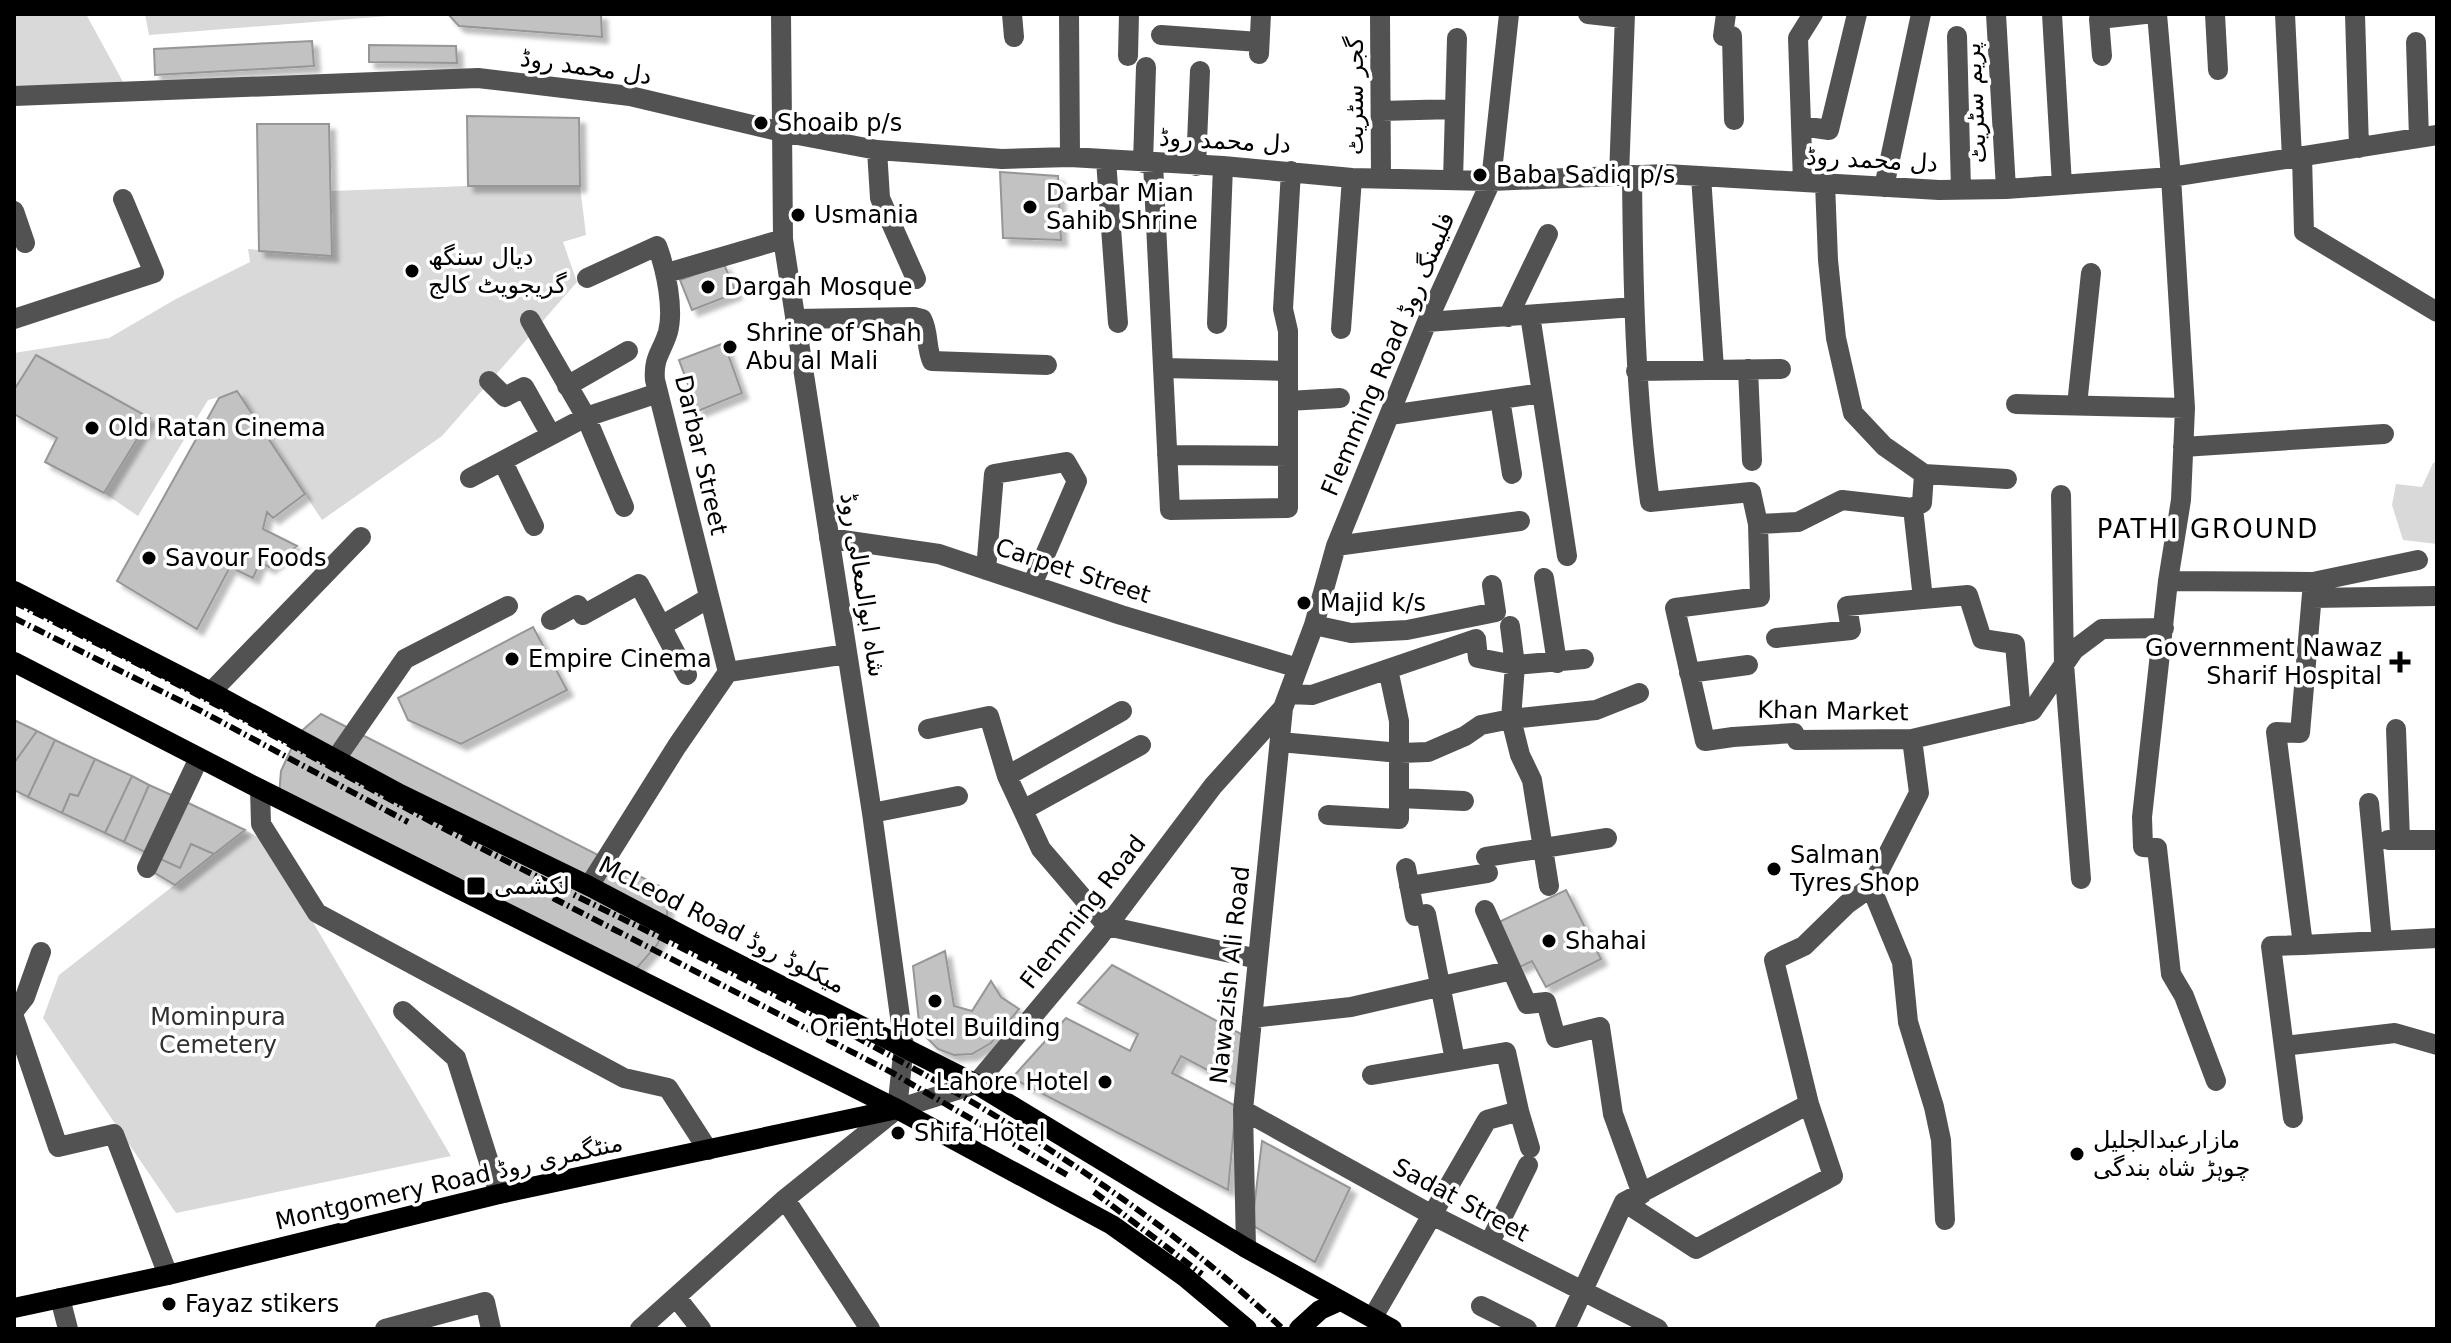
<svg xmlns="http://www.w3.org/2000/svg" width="2451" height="1343" font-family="'DejaVu Sans','Noto Sans Arabic',sans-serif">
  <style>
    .green { fill: #d9d9d9 }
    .building { fill: #c2c2c2; stroke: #969696; stroke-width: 2; filter: url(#shadow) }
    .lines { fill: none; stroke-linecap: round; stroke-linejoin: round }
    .minor { stroke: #525252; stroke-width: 20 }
    .major { stroke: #000; stroke-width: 20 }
    .rail { stroke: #000; stroke-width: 6; stroke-dasharray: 12 4 2 4; stroke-linecap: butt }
    .poi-dot { fill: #000; stroke: #fff; stroke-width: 3 }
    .labels { text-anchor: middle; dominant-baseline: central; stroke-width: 7; stroke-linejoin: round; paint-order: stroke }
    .street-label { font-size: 24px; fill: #000; stroke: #fff }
    .poi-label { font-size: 24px; fill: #000; stroke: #fff; text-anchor: start }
    .park-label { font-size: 24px; fill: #303030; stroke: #fff }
    .neighbourhood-label { font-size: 26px; letter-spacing: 2px; fill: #000; stroke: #fff }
  </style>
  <defs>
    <filter id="shadow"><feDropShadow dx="6" dy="6" stdDeviation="2" flood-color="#0004"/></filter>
  </defs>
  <rect width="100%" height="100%" fill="#fff"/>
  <!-- green -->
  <path class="green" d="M 14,14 L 86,14 L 129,93 L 14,96 Z
    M 145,14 L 413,14 L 149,35 Z
    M 468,186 L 580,186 L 586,235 L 563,242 L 577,282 L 442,436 L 322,520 L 237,392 L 208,400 L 138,516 L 104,493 L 149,418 L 36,355 L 14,390 L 14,353 L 109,338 L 176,299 L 250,262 L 248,249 L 332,256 L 331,191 Z
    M 2437,462 L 2437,544 L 2403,540 L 2392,505 L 2396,484 L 2422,487 L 2433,463 Z
    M 245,830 L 265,841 L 451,1156 L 176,1213 L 43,1018 L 59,975 Z"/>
  <!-- building -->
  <path class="building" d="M 448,14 L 601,14 L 602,37 L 459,26 Z
    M 312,41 L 314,66 L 155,75 L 154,49 Z
    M 369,45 L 456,46 L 457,63 L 369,62 Z
    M 467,116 L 579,118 L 580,186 L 468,186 Z
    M 257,124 L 329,124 L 332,256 L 259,251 Z
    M 1000,172 L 1058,176 L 1061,240 L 1003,238 Z
    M 724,264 L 736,293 L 692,310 L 680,280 Z
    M 724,343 L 742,393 L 698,411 L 679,360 Z
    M 36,355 L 150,418 L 104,493 L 45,462 L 57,438 L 14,414 L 14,390 Z
    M 237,391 L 305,494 L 273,518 L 267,512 L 263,529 L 297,546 L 269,567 L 260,562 L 253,578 L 230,567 L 197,629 L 117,581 L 219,398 Z
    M 533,627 L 567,690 L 461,744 L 408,720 L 398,698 Z
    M 321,714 L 667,890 L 667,924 L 657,945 L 629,977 L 279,796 L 281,771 L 298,734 Z
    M 14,720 L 37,731 L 14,763 Z
    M 37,731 L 55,740 L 28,797 L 14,790 L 14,763 Z
    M 55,740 L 95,759 L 78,796 L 70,794 L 62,813 L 28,797 Z
    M 95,759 L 132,776 L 105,833 L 62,813 L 70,794 L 78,796 Z
    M 132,776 L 149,785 L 124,842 L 105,833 Z
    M 149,785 L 176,797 L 151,855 L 124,842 Z
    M 180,799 L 245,830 L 214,854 L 191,844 L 180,868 L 156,857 Z
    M 191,844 L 214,854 L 175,885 L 150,870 L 156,857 L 180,868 Z
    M 1566,890 L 1601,959 L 1546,987 L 1532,961 L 1518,968 L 1497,923 Z
    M 945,951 L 954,1006 L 972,1011 L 991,981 L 1001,997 L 1019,1009 L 991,1043 L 972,1054 L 954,1055 L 938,1049 L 926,1037 L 919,1022 L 913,966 Z
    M 1112,965 L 1243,1035 L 1238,1086 L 1181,1056 L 1172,1073 L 1236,1106 L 1228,1190 L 1012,1078 L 1066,1018 L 1130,1051 L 1138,1034 L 1078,1003 Z
    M 1262,1141 L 1350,1188 L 1315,1262 L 1252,1225 Z"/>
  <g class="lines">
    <!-- minor -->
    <path class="minor" d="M 1012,14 L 1014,37
      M 1069,14 L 1070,157
      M 1380,14 L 1381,179
      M 1588,14 L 1624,18
      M 1726,14 L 1723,36 L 1732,36 L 1734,120
      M 1996,14 L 2006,189
      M 2052,14 L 2062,185
      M 2157,14 L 2171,177 L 2185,408 L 2181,500 L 2168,581 L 2142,817 L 2143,847 L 2157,848 L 2171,974 L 2184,996 L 2216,1081
      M 2215,14 L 2218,70
      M 2285,14 L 2292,158
      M 2355,14 L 2359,148
      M 1161,35 L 1259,42
      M 1957,36 L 1961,190
      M 2416,42 L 2419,138
      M 1259,54 L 1261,14
      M 1128,56 L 1129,14
      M 2102,56 L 2099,19 L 2145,14
      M 14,96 L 478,78 L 630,96 L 782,132 L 877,150 L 1002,159 L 1070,157 L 1223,166 L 1352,178 L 1491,181 L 1666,174 L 1939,190 L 2006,189 L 2171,177 L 2437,135
      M 1381,111 L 1455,109
      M 1801,126 L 1829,130 L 1857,14
      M 877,150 L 880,198 L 916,279
      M 2302,156 L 2304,232 L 2437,312
      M 1106,160 L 1118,323
      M 1143,163 L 1146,67
      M 1153,163 L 1170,510 L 1288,508 L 1288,331 L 1283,309 L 1291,171
      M 1196,166 L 1200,71
      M 1632,175 C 1633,285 1635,393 1650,502 L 1751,492 L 1758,524 L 1798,522 L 1842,500 L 1913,508 L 1922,503 L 1924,474 L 1884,446 L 1853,413 L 1836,338 L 1828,260 L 1825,183
      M 1619,176 L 1625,14
      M 1701,176 L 1714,369
      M 1453,180 L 1457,38
      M 1803,182 L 1798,38 L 1813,14
      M 1884,187 L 1921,14
      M 14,211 L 25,243
      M 667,273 L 783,239
      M 587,278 L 657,246 C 666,269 674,309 668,332 C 662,352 653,357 655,380 L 728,672
      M 1530,315 L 1567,556
      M 1508,317 L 1548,234
      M 14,319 L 154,273 L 123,199
      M 795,319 L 914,317 L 922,319 C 929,332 926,348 932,361 L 1047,365
      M 530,320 L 586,417 L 624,507
      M 1427,322 L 1634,307
      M 1217,324 L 1223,166
      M 1341,329 L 1352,178
      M 1163,368 L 1288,371
      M 1748,369 L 1752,461
      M 1636,371 L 1781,369
      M 489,381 L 505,397 L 524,387 L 551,435
      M 567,386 L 628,351
      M 1500,399 L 1512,474
      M 1288,401 L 1340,398
      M 2016,404 L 2185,408
      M 2077,405 L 2091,273
      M 1390,415 L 1542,393
      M 2183,447 L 2384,434
      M 1167,455 L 1288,456
      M 503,462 L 534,526
      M 1924,474 L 2007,479
      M 470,478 L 586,417 L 658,393
      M 2061,495 L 2064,664 L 2081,879
      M 1913,508 L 1923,599 L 1968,595 L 1982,639 L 2015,644 L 2021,714
      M 1758,524 L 1760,597 L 1675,608 L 1705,741 L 1733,737 L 1794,733 L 1797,740 L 1912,739 L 2032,711 L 2074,650 L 2102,629 L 2164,628
      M 829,538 L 939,554 L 1121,615 L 1298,668
      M 1336,546 L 1520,521
      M 986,570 L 994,474 L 1066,462 L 1077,481 L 1032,585
      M 1544,578 L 1557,663
      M 2168,581 L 2313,582 L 2300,733 L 2276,732 L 2303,945 L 2271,946 L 2293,1118
      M 2313,582 L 2418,560
      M 2312,598 L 2437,596
      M 551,620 L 578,605 L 583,615 L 639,584 L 687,675
      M 1314,625 L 1351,633 L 1407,630 L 1496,612 L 1492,585
      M 661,626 L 709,598
      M 1510,626 L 1515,665 L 1511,719 L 1520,755 L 1532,780 L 1549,886
      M 1776,638 L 1851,630 L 1847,606 L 1923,599
      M 1689,673 L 1748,665
      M 211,692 L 361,537
      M 1289,694 L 1312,695 L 1476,639 L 1478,658 L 1515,665 L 1584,659
      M 928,729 L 989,716 L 1007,776 L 1041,849 L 1107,926 L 1258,959
      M 2396,729 L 2400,840
      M 1280,742 L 1400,753 L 1428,752 L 1465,736 L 1481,725 L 1511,719 L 1596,710 L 1639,693
      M 335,760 L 405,659 L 508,606
      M 1007,776 L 1122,711
      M 260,789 L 261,824 L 317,913 L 624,1078 L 668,1088 L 708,1150
      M 1400,798 L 1464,801
      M 2369,803 L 2382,941
      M 1023,810 L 1141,745
      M 872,813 L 958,796
      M 1328,815 L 1399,819 L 1399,721 L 1388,669
      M 2388,840 L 2437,840
      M 1486,857 L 1607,838
      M 147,868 L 199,758
      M 1406,868 L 1415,916 L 1426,914 L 1455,1060
      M 589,886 L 677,746 L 728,672 L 847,654
      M 1409,886 L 1488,873
      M 1871,887 L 1902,962 L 1908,1022 L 1934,1107 L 1941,1140 L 1945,1220
      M 1485,910 L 1527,1004 L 1546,1002 L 1556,1038 L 1600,1027 L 1613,1114 L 1642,1194
      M 2303,945 L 2437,938
      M 14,1011 L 25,997 L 41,952
      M 403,1011 L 456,1058 L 499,1194
      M 14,1017 L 58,1147 L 114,1134 L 168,1275
      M 1252,1018 L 1351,1007 L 1512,970
      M 2284,1046 L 2395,1033 L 2437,1045
      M 1372,1075 L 1506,1052 L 1519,1111 L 1487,1120 L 1373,1317
      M 897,1109 L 976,1084 L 1099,937 L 1213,786 L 1283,708
      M 1243,1110 L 1434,1216 L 1658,1329
      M 1519,1111 L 1530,1148
      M 785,1199 L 870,1329
      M 1624,1202 L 1696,1249 L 1833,1176 L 1809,1104 L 1774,960 L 1804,946 L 1847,904 L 1871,887 L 1919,793 L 1912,739
      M 1489,1244 L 1528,1165
      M 1246,1248 L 1243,1110 L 1283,708 L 1314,625 L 1336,546 L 1427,322 L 1491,181 L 1509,14
      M 676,1297 L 701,1329
      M 60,1298 L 68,1329
      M 1481,1306 L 1527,1329
      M 385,1329 L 485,1302 L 491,1329
      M 640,1329 L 785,1199 L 897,1109 L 904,1046 L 872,813 L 783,239 L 781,14
      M 1565,1329 L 1624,1202 L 1809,1104"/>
    <!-- major -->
    <path class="major" d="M 14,591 L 211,692 L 400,794 L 589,886 L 701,945 L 976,1084 L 1246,1248 L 1392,1329
      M 14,662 L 260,789 L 897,1109 L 1112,1225 L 1185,1277 L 1247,1329
      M 14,1308 L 168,1275 L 499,1194 L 897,1109
      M 1299,1329 L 1320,1310 L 1340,1301"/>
    <!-- rail -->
    <path class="rail" d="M 14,602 C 80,635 146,667 211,702 C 313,756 413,814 516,866 C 783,1000 1063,1123 1283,1329
      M 14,618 L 201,711 L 408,822
      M 553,898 L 891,1072 L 1067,1175
      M 1094,1192 L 1202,1274"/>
  </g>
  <!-- markers -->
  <g class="poi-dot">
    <circle cx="761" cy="123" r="8"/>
    <circle cx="1480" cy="175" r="8"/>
    <circle cx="1030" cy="207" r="8"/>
    <circle cx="798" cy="215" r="8"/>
    <circle cx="412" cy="271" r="8"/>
    <circle cx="708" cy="287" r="8"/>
    <circle cx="730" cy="347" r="8"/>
    <circle cx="92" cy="428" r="8"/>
    <circle cx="149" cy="558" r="8"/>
    <circle cx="1304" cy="603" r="8"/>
    <circle cx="512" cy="659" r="8"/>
    <path d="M2396 650h8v8h8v8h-8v8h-8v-8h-8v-8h8z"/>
    <circle cx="1774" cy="869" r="8"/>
    <rect x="466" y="876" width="20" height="20" rx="4"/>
    <circle cx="1549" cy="941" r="8"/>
    <circle cx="935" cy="1001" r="8"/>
    <circle cx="1105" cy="1082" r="8"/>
    <circle cx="898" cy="1133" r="8"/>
    <circle cx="2077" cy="1154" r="8"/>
    <circle cx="169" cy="1304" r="8"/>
  </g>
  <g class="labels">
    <!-- street labels -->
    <g class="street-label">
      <text transform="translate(586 67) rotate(8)">دل محمد روڈ</text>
      <text transform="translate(1355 96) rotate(-90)">گجر سٹریٹ</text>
      <text transform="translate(1975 103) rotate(-93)">پریم سٹریٹ</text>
      <text transform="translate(1225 141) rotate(3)">دل محمد روڈ</text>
      <text transform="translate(1872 160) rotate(3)">دل محمد روڈ</text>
      <text transform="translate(1388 354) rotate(-67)">Flemming Road فلیمنگ روڈ</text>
      <text transform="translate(701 455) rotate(77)">Darbar Street</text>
      <text transform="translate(1073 571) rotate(18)">Carpet Street</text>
      <text transform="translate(863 585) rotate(81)">شاہ ابوالمعالی روڈ</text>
      <text transform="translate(1833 711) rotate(1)">Khan Market</text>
      <text transform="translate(1083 912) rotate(-52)">Flemming Road</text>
      <text transform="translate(722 925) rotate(27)">McLeod Road میکلوڈ روڈ</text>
      <text transform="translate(1230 975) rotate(-84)">Nawazish Ali Road</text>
      <text transform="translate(449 1182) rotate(-13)">Montgomery Road منٹگمری روڈ</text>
      <text transform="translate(1461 1200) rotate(28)">Sadat Street</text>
    </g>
    <!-- poi labels -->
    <g class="poi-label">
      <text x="777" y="123">Shoaib p/s</text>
      <text x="1496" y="175">Baba Sadiq p/s</text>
      <text x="1046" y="193">Darbar Mian<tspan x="1046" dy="28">Sahib Shrine</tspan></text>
      <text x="814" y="215">Usmania</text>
      <text x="428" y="257">دیال سنگھ<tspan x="428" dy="28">گریجویٹ کالج</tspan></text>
      <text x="724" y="287">Dargah Mosque</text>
      <text x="746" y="333">Shrine of Shah<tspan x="746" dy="28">Abu al Mali</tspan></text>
      <text x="108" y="428">Old Ratan Cinema</text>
      <text x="165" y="558">Savour Foods</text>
      <text x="1320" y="603">Majid k/s</text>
      <text x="2382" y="648" text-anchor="end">Government Nawaz<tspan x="2382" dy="28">Sharif Hospital</tspan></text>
      <text x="528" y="659">Empire Cinema</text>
      <text x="1790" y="855">Salman<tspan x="1790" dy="28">Tyres Shop</tspan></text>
      <text x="494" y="886">لکشمی</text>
      <text x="1565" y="941">Shahai</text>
      <text x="935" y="1028" text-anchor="middle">Orient Hotel Building</text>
      <text x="1089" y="1082" text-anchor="end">Lahore Hotel</text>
      <text x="914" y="1133">Shifa Hotel</text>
      <text x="2093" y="1140">مازارعبدالجلیل<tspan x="2093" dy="28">چوہڑ شاہ بندگی</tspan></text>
      <text x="185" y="1304">Fayaz stikers</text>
    </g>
    <!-- park labels -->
    <g class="park-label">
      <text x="218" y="1017">Mominpura<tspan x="218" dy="28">Cemetery</tspan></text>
    </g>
    <!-- neighbourhood labels -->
    <g class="neighbourhood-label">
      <text x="2208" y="529">PATHI GROUND</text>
    </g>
  </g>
  <!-- border -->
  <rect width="2451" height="1343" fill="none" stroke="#000000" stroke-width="32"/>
</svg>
